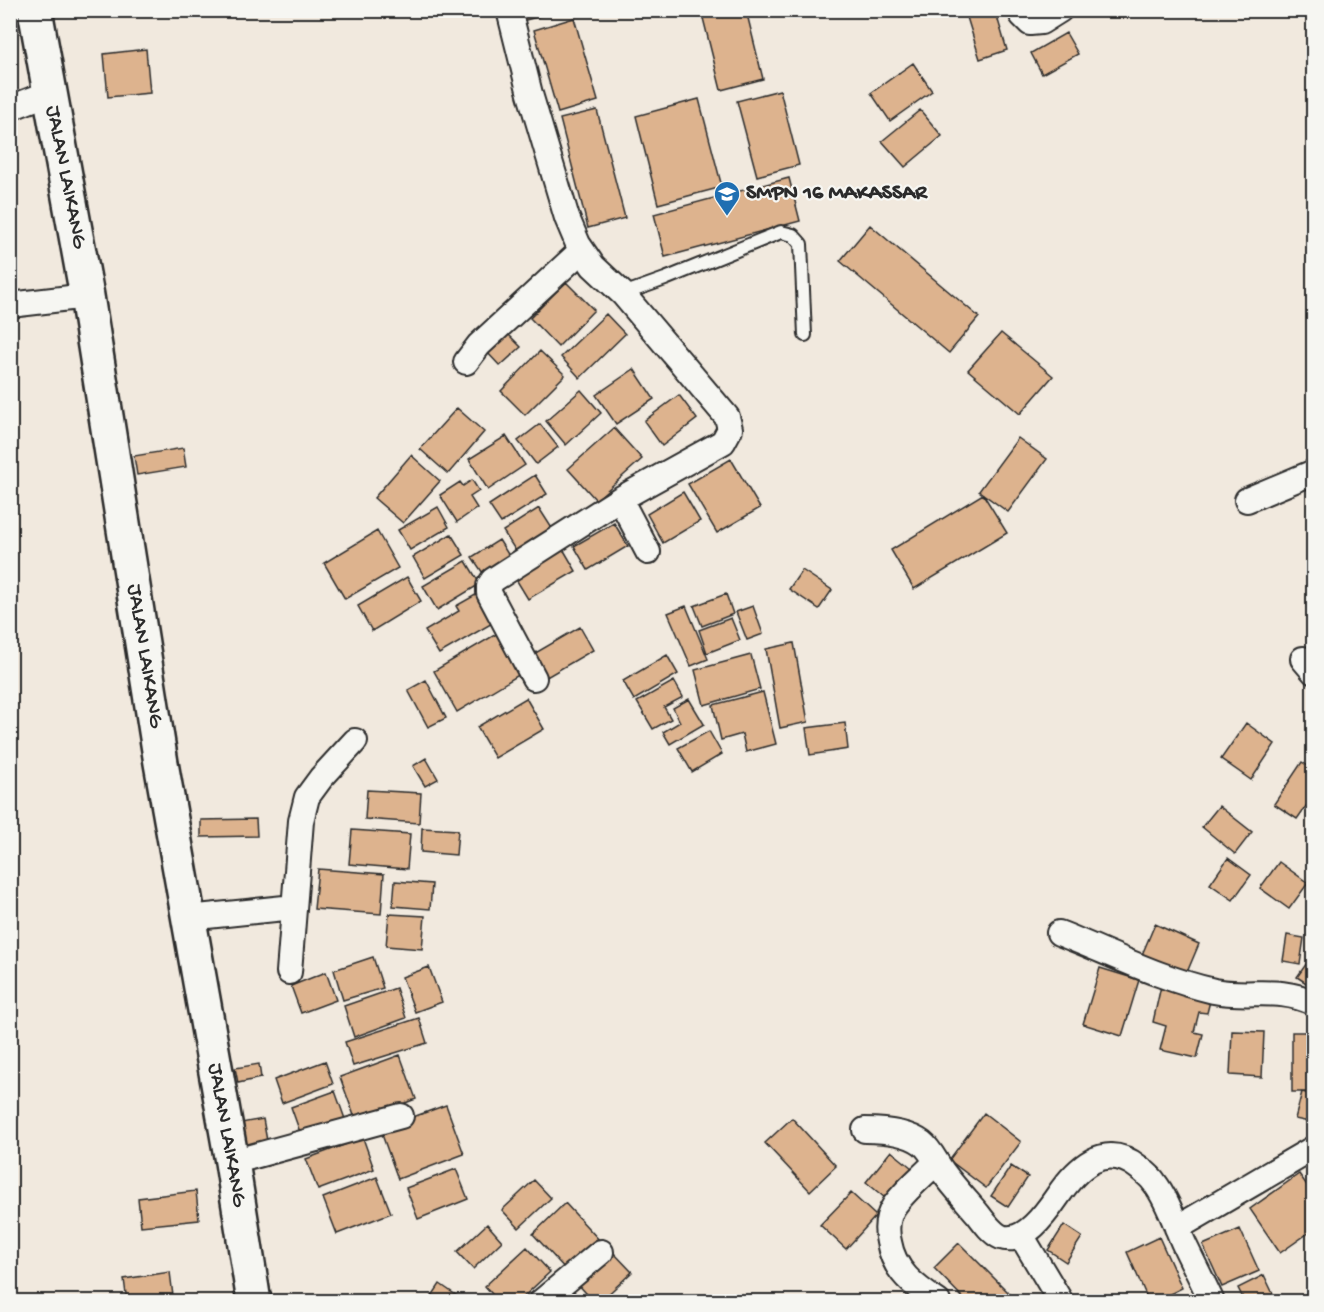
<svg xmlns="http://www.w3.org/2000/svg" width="1324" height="1312" font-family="'Gochi Hand',sans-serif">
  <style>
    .building { fill: #ddb38e; stroke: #2b2b2b; stroke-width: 1.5 }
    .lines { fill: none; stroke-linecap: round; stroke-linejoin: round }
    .lane-casing { stroke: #2b2b2b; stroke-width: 16 }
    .street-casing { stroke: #2b2b2b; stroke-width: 28 }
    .secondary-casing { stroke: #2b2b2b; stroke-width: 38 }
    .lane { stroke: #f6f6f2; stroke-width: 12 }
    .street { stroke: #f6f6f2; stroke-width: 24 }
    .secondary { stroke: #f6f6f2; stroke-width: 33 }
    .labels { text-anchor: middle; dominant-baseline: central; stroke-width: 4.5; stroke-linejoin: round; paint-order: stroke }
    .street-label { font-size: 22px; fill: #2b2b2b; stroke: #f6f6f2 }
    .poi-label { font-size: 22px; font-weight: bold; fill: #2b2b2b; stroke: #f6f6f2; text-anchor: start }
  </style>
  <rect width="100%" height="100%" fill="#f1e9de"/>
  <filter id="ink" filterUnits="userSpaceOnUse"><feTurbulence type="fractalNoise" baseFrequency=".0167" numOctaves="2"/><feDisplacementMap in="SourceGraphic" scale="12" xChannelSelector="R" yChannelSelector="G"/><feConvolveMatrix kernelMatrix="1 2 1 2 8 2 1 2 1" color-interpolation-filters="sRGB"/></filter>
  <g filter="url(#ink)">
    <!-- building -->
    <path class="building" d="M 519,10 L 562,10 L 522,21 Z
      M 701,10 L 746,10 L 763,79 L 721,90 Z
      M 977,10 L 995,10 L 1007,50 L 980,59 L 966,14 Z
      M 574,18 L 598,101 L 558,113 L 534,30 Z
      M 1066,33 L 1078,54 L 1042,74 L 1031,53 Z
      M 146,49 L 150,93 L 108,97 L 104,54 Z
      M 913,63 L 932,91 L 890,121 L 871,93 Z
      M 780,90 L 799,165 L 757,176 L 737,101 Z
      M 699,99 L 722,187 L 658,204 L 636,116 Z
      M 597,110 L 625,218 L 588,228 L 560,119 Z
      M 920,110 L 942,136 L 905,167 L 882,141 Z
      M 789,178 L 800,221 L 665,257 L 654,214 Z
      M 870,225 L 979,317 L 949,353 L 840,261 Z
      M 566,282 L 594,310 L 558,347 L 530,318 Z
      M 606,314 L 625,334 L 580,378 L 561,357 Z
      M 506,332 L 521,347 L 500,366 L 486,351 Z
      M 1001,333 L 1053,376 L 1020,414 L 968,370 Z
      M 540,351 L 565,375 L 525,415 L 501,391 Z
      M 634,369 L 654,399 L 616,424 L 596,395 Z
      M 581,390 L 601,413 L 566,445 L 546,421 Z
      M 679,395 L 697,419 L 662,446 L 644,421 Z
      M 457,408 L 484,432 L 448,474 L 420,449 Z
      M 540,424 L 558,447 L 536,464 L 518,441 Z
      M 614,428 L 642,459 L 596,500 L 568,469 Z
      M 506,436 L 525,465 L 488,490 L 469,459 Z
      M 1018,438 L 1047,459 L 1008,512 L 979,491 Z
      M 183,448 L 186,467 L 137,475 L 134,456 Z
      M 411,455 L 440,481 L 403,523 L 374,498 Z
      M 731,459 L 760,508 L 717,533 L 688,484 Z
      M 535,475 L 547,494 L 501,523 L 489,505 Z
      M 472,480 L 479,491 L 470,497 L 477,508 L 457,522 L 440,495 L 460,482 L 463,486 Z
      M 683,492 L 700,521 L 663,543 L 647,514 Z
      M 983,494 L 1007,533 L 914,589 L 891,550 Z
      M 438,507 L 449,527 L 410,550 L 398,530 Z
      M 539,508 L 555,533 L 519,556 L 503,531 Z
      M 614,523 L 628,546 L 588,570 L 574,546 Z
      M 377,531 L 398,568 L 345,599 L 324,563 Z
      M 451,534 L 464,555 L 425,578 L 413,557 Z
      M 499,540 L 513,562 L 487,579 L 472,557 Z
      M 562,547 L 576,571 L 528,599 L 514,576 Z
      M 466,561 L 480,584 L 437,610 L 423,586 Z
      M 802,570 L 832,590 L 819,609 L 789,589 Z
      M 407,577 L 421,601 L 372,631 L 358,606 Z
      M 479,593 L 496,621 L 439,654 L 425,631 L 459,611 L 456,606 Z
      M 726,594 L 733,614 L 702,626 L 694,606 Z
      M 686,606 L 708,659 L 691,666 L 668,613 Z
      M 753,606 L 763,634 L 747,640 L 736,612 Z
      M 731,618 L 740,640 L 707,653 L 699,630 Z
      M 580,627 L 593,650 L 545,678 L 532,655 Z
      M 498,633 L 522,673 L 457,712 L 434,671 Z
      M 794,643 L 808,722 L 780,728 L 766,649 Z
      M 667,655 L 678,674 L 634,700 L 623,681 Z
      M 751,655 L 760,689 L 704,705 L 695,670 Z
      M 426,680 L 446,718 L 428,727 L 408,690 Z
      M 674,681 L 683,697 L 664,707 L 671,719 L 653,729 L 637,702 Z
      M 763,692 L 776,744 L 746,752 L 742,734 L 721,740 L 713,705 Z
      M 526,698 L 544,729 L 495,758 L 477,727 Z
      M 689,699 L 704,724 L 670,744 L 663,732 L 680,722 L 673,708 Z
      M 845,723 L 848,749 L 810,755 L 806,728 Z
      M 1246,723 L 1275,744 L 1251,780 L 1221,759 Z
      M 709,731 L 722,754 L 692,772 L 678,748 Z
      M 426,758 L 438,779 L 425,786 L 413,766 Z
      M 1302,762 L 1314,770 L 1314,795 L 1297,819 L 1274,804 Z
      M 367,790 L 421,793 L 419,823 L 365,819 Z
      M 1219,806 L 1252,832 L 1235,854 L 1202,827 Z
      M 256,819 L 257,836 L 201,837 L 201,820 Z
      M 422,828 L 458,830 L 456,855 L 421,852 Z
      M 352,830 L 410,834 L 407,869 L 349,864 Z
      M 1228,858 L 1251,875 L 1233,900 L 1210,884 Z
      M 1279,862 L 1308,883 L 1289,909 L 1260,888 Z
      M 318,869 L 384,874 L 381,914 L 314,909 Z
      M 395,881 L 432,884 L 430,909 L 393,906 Z
      M 389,914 L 425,916 L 422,949 L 386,946 Z
      M 1155,924 L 1199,944 L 1185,977 L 1141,957 Z
      M 1287,935 L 1304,938 L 1300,964 L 1283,961 Z
      M 1314,953 L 1314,988 L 1297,977 Z
      M 373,957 L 383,988 L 343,1000 L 334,970 Z
      M 429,967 L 442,1002 L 415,1012 L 402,977 Z
      M 1100,968 L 1139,980 L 1122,1036 L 1083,1024 Z
      M 326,972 L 336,1000 L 301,1013 L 291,986 Z
      M 1161,986 L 1211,997 L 1207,1013 L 1199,1012 L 1194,1032 L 1203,1034 L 1197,1058 L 1160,1050 L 1166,1026 L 1153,1022 Z
      M 396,988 L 406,1018 L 354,1037 L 344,1006 Z
      M 419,1018 L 427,1043 L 353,1066 L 345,1042 Z
      M 1232,1031 L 1264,1032 L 1262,1077 L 1230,1075 Z
      M 1292,1032 L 1314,1032 L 1314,1092 L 1292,1092 Z
      M 400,1055 L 416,1099 L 356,1121 L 340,1077 Z
      M 325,1061 L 333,1084 L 282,1103 L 274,1080 Z
      M 259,1064 L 261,1078 L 238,1083 L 235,1068 Z
      M 335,1091 L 345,1119 L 301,1135 L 291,1107 Z
      M 1302,1092 L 1314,1095 L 1314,1123 L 1295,1119 Z
      M 446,1105 L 464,1154 L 398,1179 L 380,1129 Z
      M 984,1113 L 1021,1142 L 986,1188 L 949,1160 Z
      M 792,1118 L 836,1166 L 810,1191 L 765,1143 Z
      M 263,1119 L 268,1146 L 246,1150 L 241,1123 Z
      M 363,1138 L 374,1169 L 318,1190 L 306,1159 Z
      M 891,1151 L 917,1172 L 891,1203 L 866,1182 Z
      M 1011,1166 L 1028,1177 L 1008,1207 L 991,1196 Z
      M 456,1169 L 468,1199 L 418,1219 L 406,1188 Z
      M 1299,1174 L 1314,1195 L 1314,1229 L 1280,1253 L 1250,1209 Z
      M 377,1177 L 391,1213 L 337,1234 L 323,1198 Z
      M 534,1180 L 551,1198 L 519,1228 L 502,1210 Z
      M 196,1191 L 199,1220 L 141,1226 L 138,1198 Z
      M 851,1193 L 876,1216 L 846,1249 L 820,1225 Z
      M 565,1203 L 601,1242 L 568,1272 L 533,1234 Z
      M 487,1224 L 502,1241 L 473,1269 L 457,1252 Z
      M 1064,1225 L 1082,1237 L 1066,1262 L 1048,1250 Z
      M 1240,1229 L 1259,1271 L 1222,1287 L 1203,1245 Z
      M 1159,1237 L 1182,1288 L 1154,1302 L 1149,1302 L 1127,1252 Z
      M 959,1243 L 1018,1302 L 967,1302 L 934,1268 Z
      M 527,1247 L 550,1272 L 518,1302 L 499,1302 L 485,1286 Z
      M 612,1251 L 632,1272 L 600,1302 L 594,1302 L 577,1283 Z
      M 170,1272 L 173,1296 L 127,1302 L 124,1279 Z
      M 1264,1275 L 1277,1302 L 1245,1302 L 1238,1288 Z
      M 440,1284 L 466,1302 L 428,1302 Z"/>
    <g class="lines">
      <!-- lane casing -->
      <g class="lane-casing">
        <path id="lane" d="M 623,294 L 665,279 L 781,232 L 793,235 L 801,244 L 805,335"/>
      </g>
      <!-- street casing -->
      <g class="street-casing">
        <path id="street" d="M 509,10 L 530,94 L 567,218 L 578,244 L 593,266 L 623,294 L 727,417 L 730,429 L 723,442 L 620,499 L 648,552
          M 1021,10 L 1022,15 L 1030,23 L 1041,22 L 1060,10
          M 10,108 L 49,93
          M 10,305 L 87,296
          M 466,362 L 479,345 L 582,250
          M 1247,500 L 1314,472
          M 1303,659 L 1314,672
          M 534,678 L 489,593 L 489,586 L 493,580 L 620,499
          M 188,918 L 294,907
          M 1059,933 C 1110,953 1161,979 1214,991 C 1250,998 1277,986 1314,1003
          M 289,972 L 301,821 L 307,797 L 321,778 L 355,741
          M 865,1130 C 882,1130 907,1132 922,1143 C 931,1150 936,1163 943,1172 C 954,1187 966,1200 978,1214 C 984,1222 992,1233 1001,1237 C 1024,1245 1046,1213 1057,1197 C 1076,1169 1104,1140 1138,1167 C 1143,1171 1150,1176 1154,1182 C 1168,1200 1175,1224 1184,1244 C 1193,1263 1203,1282 1212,1302
          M 232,1162 L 401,1116
          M 936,1162 C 923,1176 905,1190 894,1206 C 887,1217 886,1230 889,1242 C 894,1271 914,1286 938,1302
          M 1177,1228 L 1314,1148
          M 1021,1235 L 1061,1302
          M 541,1302 L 601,1252"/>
      </g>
      <!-- secondary casing -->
      <g class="secondary-casing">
        <path id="secondary" d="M 35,10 L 87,296 L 161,763 L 232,1162 L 254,1302"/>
      </g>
      <!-- lane -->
      <use href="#lane" class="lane"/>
      <!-- street -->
      <use href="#street" class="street"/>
      <!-- secondary -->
      <use href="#secondary" class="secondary"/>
    </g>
  </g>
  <!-- icons -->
  <defs>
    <g id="school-pin" transform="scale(1.35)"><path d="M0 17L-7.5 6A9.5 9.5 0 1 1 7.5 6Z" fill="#1f6fb2" stroke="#f6f6f2"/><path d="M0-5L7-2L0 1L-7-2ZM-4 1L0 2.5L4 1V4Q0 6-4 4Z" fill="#fff"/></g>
  </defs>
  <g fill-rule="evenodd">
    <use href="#school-pin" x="727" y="194"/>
  </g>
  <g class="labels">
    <!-- street labels -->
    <g class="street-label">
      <text transform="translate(65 177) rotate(79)">JALAN LAIKANG</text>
      <text transform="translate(144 656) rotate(81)">JALAN LAIKANG</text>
      <text transform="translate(226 1135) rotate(80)">JALAN LAIKANG</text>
    </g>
    <!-- poi labels -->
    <g class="poi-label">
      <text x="746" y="194">SMPN 16 MAKASSAR</text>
    </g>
  </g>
  <!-- margin -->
  <rect width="1324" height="1312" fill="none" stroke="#f6f6f2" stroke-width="36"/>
  <rect x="18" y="18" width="1288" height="1276" fill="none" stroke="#2b2b2b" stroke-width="2" filter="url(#ink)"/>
</svg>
